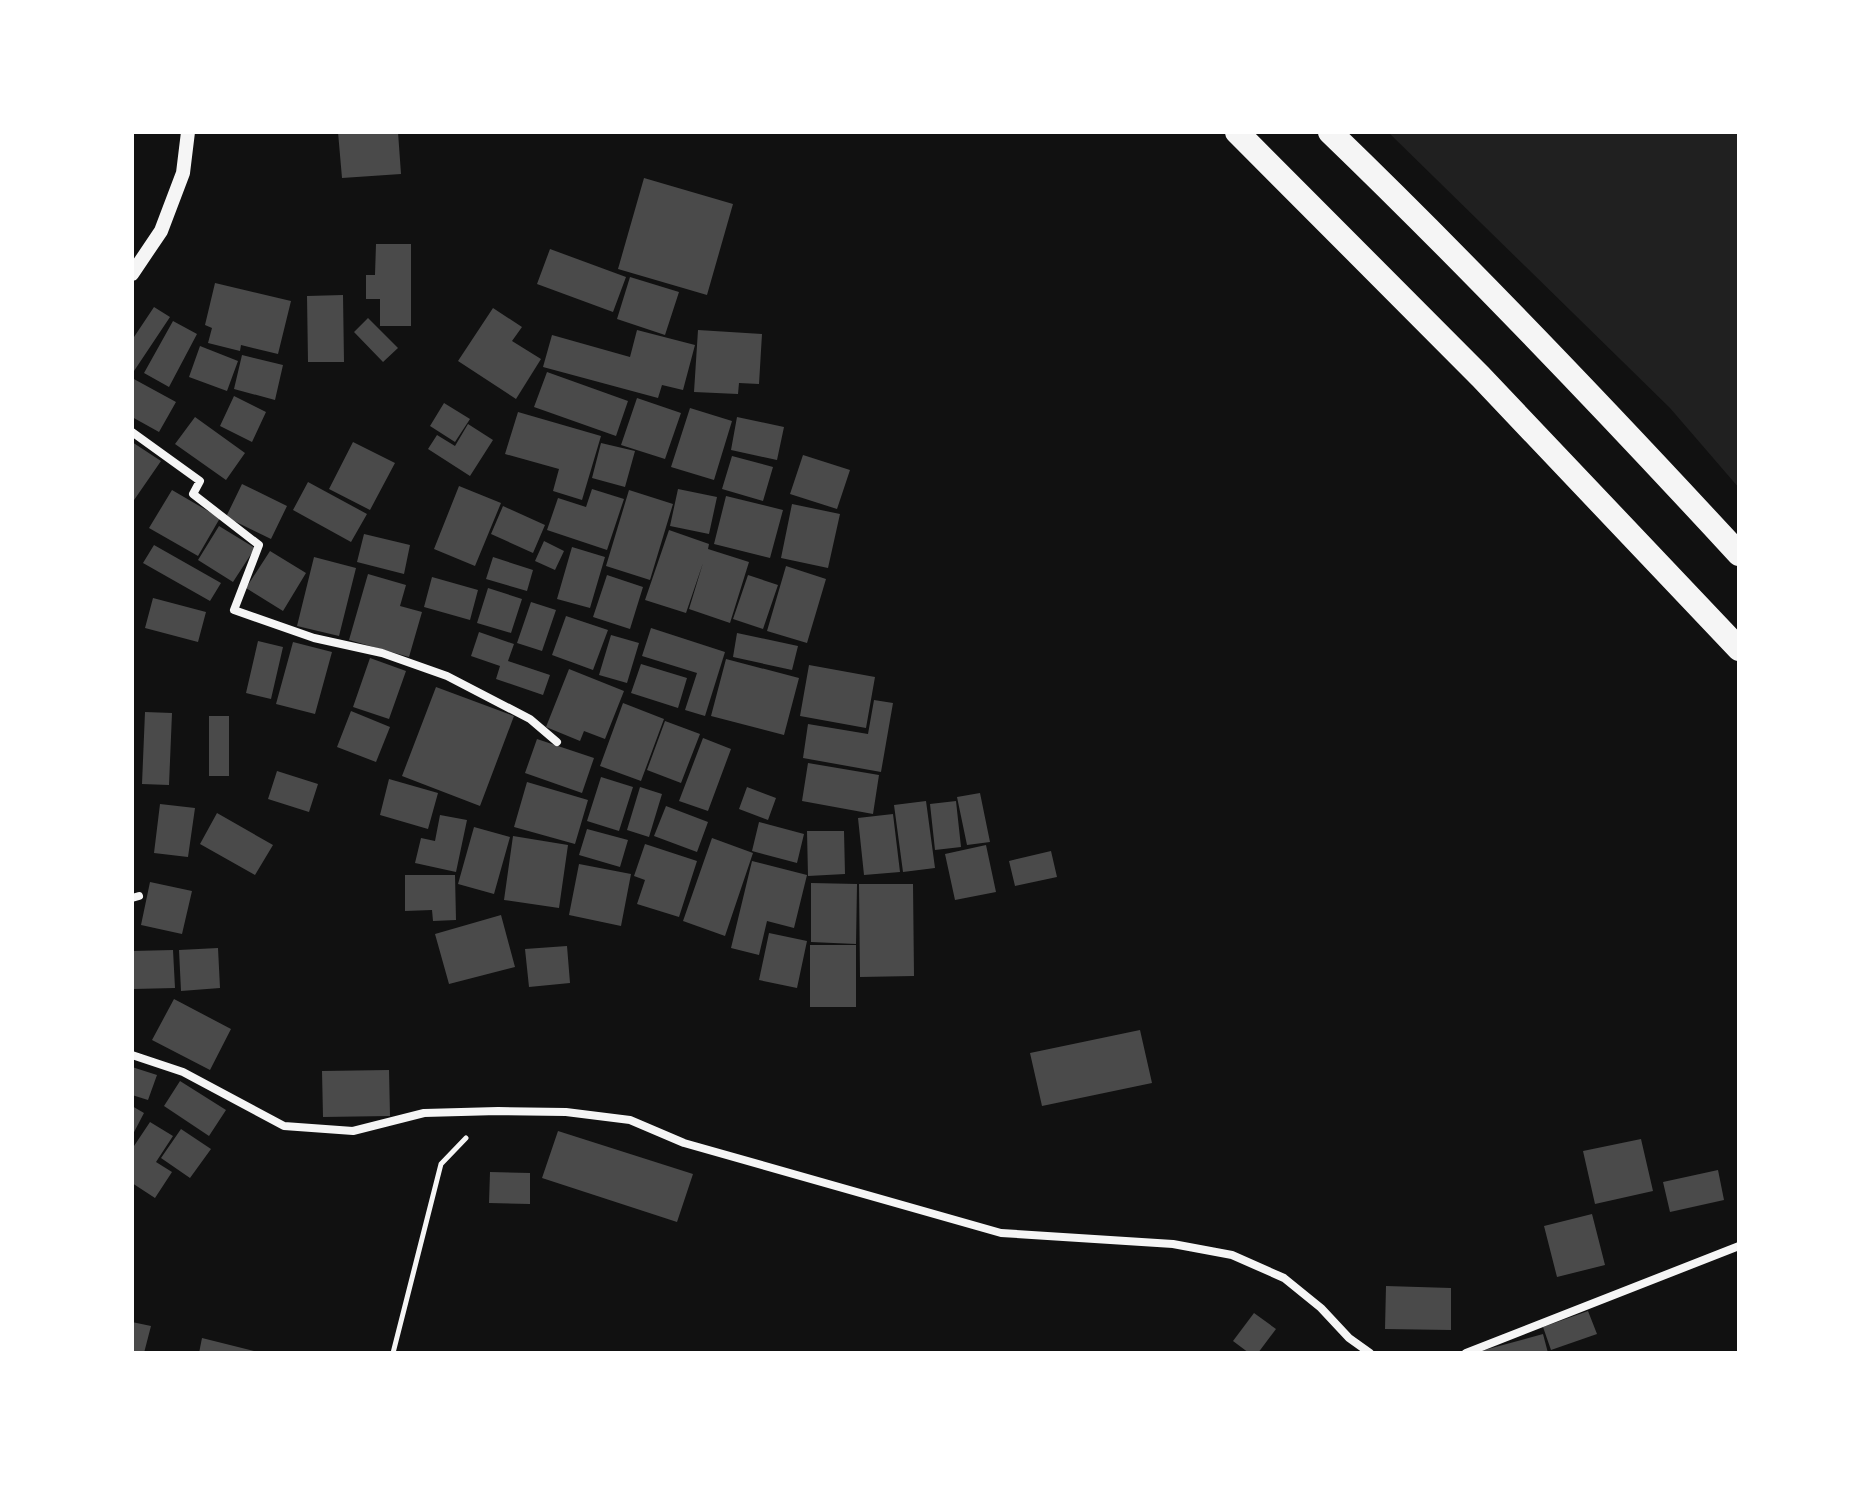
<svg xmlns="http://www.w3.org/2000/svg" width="1871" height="1485" font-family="'Asap Condensed',sans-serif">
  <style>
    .green { fill: #202020 }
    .building { fill: #4a4a4a }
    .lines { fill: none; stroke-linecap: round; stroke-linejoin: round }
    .path { stroke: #f5f5f5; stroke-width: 5 }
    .minor { stroke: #f5f5f5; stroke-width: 8 }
    .tertiary { stroke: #f5f5f5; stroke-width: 14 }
    .motorway { stroke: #f5f5f5; stroke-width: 24 }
  </style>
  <rect width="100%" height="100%" fill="#111"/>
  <!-- green -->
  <path class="green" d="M 1388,132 L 1739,132 L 1739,488 L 1670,408 Z"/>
  <!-- building -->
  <path class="building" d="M 338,132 L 398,132 L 401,174 L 342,178 Z
    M 644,178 L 733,204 L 707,295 L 618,269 Z
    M 376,244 L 411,244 L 411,326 L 380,326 L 380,299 L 366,299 L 366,275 L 375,275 Z
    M 550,249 L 626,277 L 613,312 L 537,284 Z
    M 630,277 L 679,292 L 665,335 L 617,319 Z
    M 215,283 L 291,301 L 278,354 L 241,345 L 240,351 L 208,343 L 212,328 L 205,325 Z
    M 343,295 L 344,362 L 308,362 L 307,296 Z
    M 154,307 L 170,317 L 134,371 L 132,369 L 132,340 Z
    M 493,308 L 522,327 L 512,341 L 541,359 L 516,399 L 458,361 Z
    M 368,318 L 398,348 L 383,362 L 354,332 Z
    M 173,321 L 197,334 L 169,387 L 144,373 Z
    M 637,330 L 695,345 L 683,390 L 662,385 L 658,398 L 543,367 L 552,335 L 630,357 Z
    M 698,330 L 762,334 L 759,384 L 739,383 L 738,394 L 694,392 Z
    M 200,346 L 238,361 L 227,391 L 189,377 Z
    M 242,355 L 283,365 L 275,400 L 234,389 Z
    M 547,372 L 628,401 L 616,436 L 534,407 Z
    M 132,378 L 176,402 L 159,432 L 132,417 Z
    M 234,396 L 266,412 L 252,442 L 220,426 Z
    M 637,398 L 681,413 L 665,459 L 621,445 Z
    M 444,403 L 470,419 L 455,442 L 430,426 Z
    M 690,408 L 732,421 L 714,480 L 671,467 Z
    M 518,412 L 601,436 L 582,500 L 553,491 L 559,469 L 505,454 Z
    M 195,417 L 245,453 L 226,480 L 175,444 Z
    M 737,417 L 784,427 L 777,460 L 731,450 Z
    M 468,424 L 493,440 L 470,476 L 428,449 L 437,435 L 455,446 Z
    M 132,442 L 161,461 L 132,503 Z
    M 353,442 L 395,463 L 370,510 L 329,489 Z
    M 601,443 L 635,451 L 625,487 L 592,478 Z
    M 803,455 L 850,470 L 837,509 L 790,494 Z
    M 732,456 L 773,467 L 763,501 L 722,489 Z
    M 308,482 L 367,514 L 351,542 L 293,510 Z
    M 242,484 L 287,506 L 271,539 L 226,517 Z
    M 459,486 L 501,503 L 475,566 L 434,549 Z
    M 592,489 L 624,499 L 607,550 L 547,530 L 558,498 L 586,507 Z
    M 678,489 L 717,497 L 709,534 L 670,526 Z
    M 172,490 L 220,518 L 198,556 L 149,528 Z
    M 629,490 L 673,504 L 650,580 L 606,566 Z
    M 726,496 L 783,510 L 770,558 L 714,544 Z
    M 792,504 L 840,514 L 828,568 L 781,558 Z
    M 503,506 L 545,525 L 533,553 L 491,534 Z
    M 219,526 L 255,548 L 233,582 L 198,560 Z
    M 669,530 L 709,544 L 708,549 L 749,562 L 730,623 L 689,609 L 703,563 L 686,613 L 645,600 Z
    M 364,534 L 410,545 L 404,574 L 357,562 Z
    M 544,541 L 564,551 L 555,570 L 535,561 Z
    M 154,545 L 221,583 L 210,601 L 143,563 Z
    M 572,547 L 605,557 L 590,608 L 557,599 Z
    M 270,551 L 306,573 L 283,611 L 246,588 Z
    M 314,557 L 356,568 L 339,636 L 297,626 Z
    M 493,557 L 533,570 L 527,591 L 486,579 Z
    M 786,566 L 826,579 L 807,643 L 767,631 Z
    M 368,574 L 406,585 L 400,606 L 422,612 L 409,657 L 349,640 Z
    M 607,575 L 643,587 L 630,629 L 593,617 Z
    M 748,575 L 778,585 L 763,629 L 733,619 Z
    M 432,577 L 478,590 L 470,620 L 424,607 Z
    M 488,588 L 522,599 L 511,633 L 477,623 Z
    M 153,598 L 206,612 L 198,642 L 145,628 Z
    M 531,602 L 556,610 L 542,651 L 517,643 Z
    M 566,616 L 608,630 L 593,670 L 552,655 Z
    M 651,628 L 725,652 L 705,716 L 685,710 L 697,673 L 642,656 Z
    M 479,632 L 514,644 L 508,661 L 550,675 L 543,695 L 496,679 L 500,666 L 471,656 Z
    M 737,633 L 798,646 L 792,670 L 733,657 Z
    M 611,635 L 639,643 L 627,683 L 599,675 Z
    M 258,641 L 283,647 L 271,699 L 246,693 Z
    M 293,642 L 332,652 L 315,714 L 276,704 Z
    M 370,658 L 406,671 L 389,719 L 353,707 Z
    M 726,659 L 799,678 L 784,735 L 711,716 Z
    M 641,664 L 687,678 L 678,708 L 631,693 Z
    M 809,665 L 875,677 L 866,728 L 800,716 Z
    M 569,669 L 624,691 L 605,739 L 584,731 L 580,741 L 546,727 Z
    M 436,687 L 514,716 L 480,806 L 402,776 Z
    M 874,700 L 893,703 L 881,772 L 803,758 L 808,724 L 868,734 Z
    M 623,703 L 664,719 L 641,781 L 600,766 Z
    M 351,711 L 390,727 L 376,762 L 337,747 Z
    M 145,712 L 172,713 L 169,785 L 142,784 Z
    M 209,716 L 229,716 L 229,776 L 209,776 Z
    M 665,721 L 700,734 L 681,783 L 647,770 Z
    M 703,738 L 731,749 L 708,811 L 679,801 Z
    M 537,739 L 594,758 L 582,793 L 525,773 Z
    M 808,763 L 879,775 L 873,814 L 802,801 Z
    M 277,771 L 318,784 L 309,812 L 268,799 Z
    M 601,777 L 633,787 L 619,831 L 587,821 Z
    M 389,779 L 438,793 L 428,829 L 380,815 Z
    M 527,782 L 588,800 L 575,844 L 514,827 Z
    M 640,787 L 662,794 L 649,837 L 627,830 Z
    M 747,787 L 776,798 L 768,820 L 739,809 Z
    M 980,793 L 990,842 L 967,845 L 957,797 Z
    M 926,801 L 935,868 L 903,872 L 894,805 Z
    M 956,801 L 961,847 L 935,850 L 930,804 Z
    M 160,804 L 195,808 L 188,857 L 154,853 Z
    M 666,806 L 708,822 L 697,852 L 654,836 Z
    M 217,813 L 273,845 L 255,875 L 200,844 Z
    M 893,814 L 900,872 L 864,875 L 858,818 Z
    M 440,815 L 467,820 L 456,872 L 415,863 L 421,838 L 435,841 Z
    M 759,822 L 804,834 L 797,863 L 752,851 Z
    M 474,827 L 510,837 L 494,894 L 458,884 Z
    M 587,829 L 628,840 L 620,867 L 579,855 Z
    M 807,831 L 844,831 L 845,874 L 808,876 Z
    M 513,836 L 568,845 L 559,908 L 504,900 Z
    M 712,838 L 753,853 L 725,936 L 683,921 Z
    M 645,844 L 697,861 L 679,917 L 637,904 L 645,880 L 634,876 Z
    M 986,845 L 996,892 L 955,900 L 945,854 Z
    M 1051,851 L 1057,877 L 1015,886 L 1009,861 Z
    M 752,861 L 807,875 L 794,928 L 767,921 L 759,955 L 731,948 Z
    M 579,864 L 631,874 L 621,926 L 569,915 Z
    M 405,875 L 455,875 L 456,920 L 433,921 L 432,910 L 405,911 Z
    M 150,882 L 192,891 L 182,934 L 141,925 Z
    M 811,883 L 857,884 L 856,944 L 811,942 Z
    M 859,884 L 913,884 L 914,976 L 860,977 Z
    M 501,915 L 515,967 L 449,984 L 435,934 Z
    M 769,933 L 807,941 L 797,988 L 759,980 Z
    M 810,945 L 856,945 L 856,1007 L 810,1007 Z
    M 567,946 L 570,983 L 529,987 L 525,949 Z
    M 218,948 L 220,988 L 181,991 L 179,950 Z
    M 173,950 L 175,988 L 133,989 L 132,951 Z
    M 174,999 L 231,1029 L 210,1070 L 152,1040 Z
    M 1140,1030 L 1152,1083 L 1042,1106 L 1030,1053 Z
    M 132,1067 L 157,1075 L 148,1100 L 132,1095 Z
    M 389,1070 L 390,1116 L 323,1117 L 322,1071 Z
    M 180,1081 L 226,1110 L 209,1136 L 164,1106 Z
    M 132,1106 L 144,1113 L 132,1136 Z
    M 150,1122 L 173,1136 L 156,1162 L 172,1172 L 155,1198 L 132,1183 L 132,1149 Z
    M 181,1129 L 211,1149 L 190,1178 L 161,1158 Z
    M 558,1131 L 693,1174 L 677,1222 L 542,1178 Z
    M 1641,1139 L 1653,1191 L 1595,1204 L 1583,1151 Z
    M 1718,1170 L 1724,1200 L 1670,1212 L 1663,1182 Z
    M 490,1172 L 530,1173 L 530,1204 L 489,1203 Z
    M 1592,1214 L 1605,1265 L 1557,1277 L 1544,1226 Z
    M 1386,1286 L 1451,1288 L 1451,1330 L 1385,1329 Z
    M 1588,1311 L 1597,1334 L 1551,1350 L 1543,1327 Z
    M 1254,1313 L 1276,1329 L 1258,1353 L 1249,1353 L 1233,1341 Z
    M 132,1322 L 151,1326 L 144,1353 L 132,1353 Z
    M 1543,1334 L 1548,1353 L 1477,1353 L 1477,1352 Z
    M 202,1338 L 258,1352 L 258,1353 L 199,1353 Z"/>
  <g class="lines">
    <!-- path -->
    <path class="path" d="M 393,1353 L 441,1164 L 466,1138"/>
    <!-- minor -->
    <path class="minor" d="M 132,432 L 200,481 L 193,494 L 259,545 L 234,610 L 314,638 L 382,653 L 447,676 L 530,719 L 557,742
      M 132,898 L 139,896
      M 132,1055 L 183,1072 L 284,1126 L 353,1131 L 424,1113 L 498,1111 L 566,1112 L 630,1120 L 684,1143 L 1001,1233 L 1173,1244 L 1232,1255 L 1284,1278 L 1321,1308 L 1349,1338 L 1370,1353
      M 1466,1353 L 1739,1246"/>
    <!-- tertiary -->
    <path class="tertiary" d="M 132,274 L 161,231 L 183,173 L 188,132"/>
    <!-- motorway -->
    <path class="motorway" d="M 1237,132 L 1481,377 L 1739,649
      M 1330,132 C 1471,268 1606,410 1739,554"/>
  </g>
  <!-- border -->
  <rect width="1871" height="1485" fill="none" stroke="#ffffff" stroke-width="268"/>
</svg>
